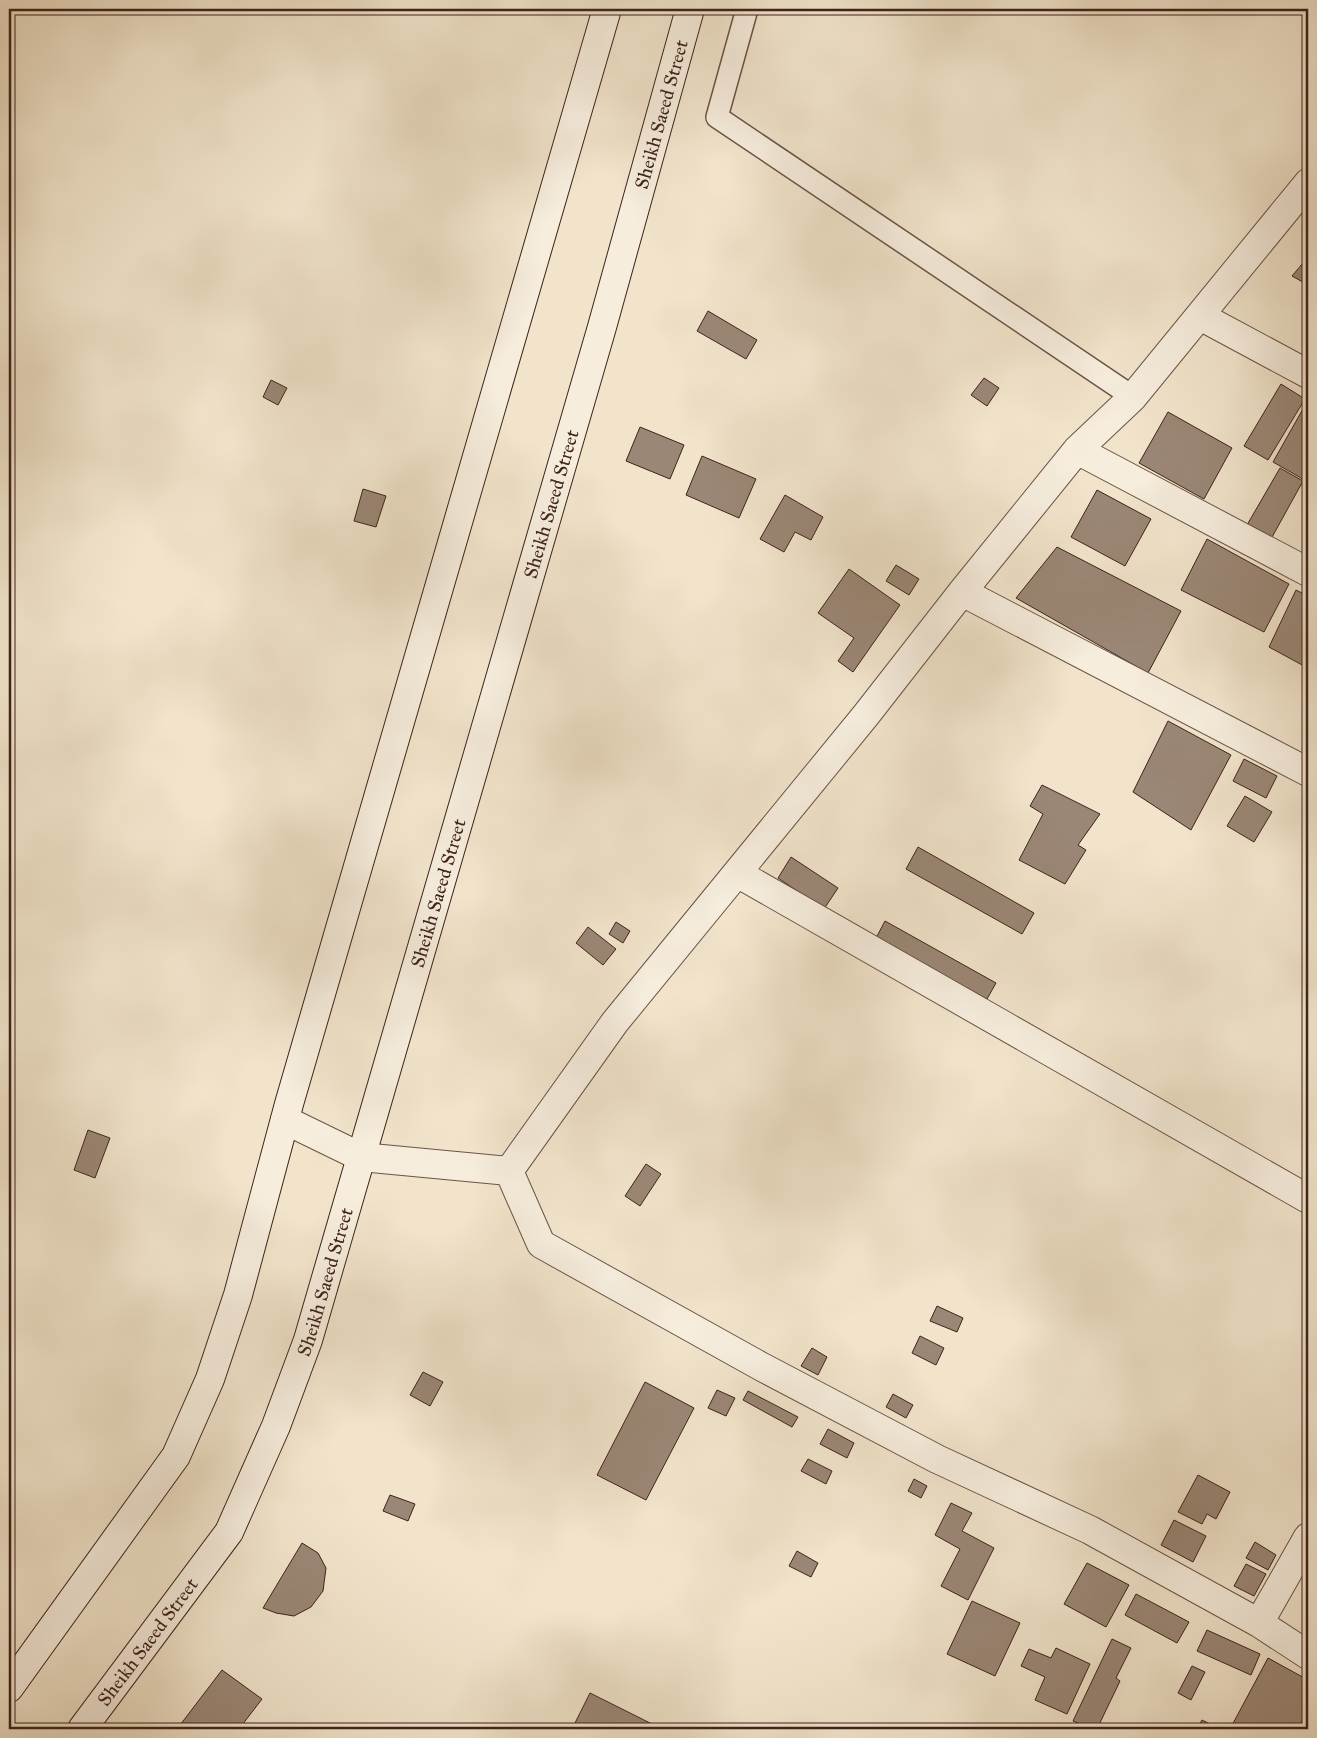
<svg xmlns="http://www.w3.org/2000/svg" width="1317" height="1738" font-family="'IM FELL Great Primer',serif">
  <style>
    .building { fill: #9b8776; stroke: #3e231a }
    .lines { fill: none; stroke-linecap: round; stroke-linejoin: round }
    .lane-casing { stroke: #6b5346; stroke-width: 24 }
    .street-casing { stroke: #6b5346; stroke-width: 30 }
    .secondary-casing { stroke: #3e231a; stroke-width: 30 }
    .lane { stroke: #f6eddd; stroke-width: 21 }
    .street { stroke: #f6eddd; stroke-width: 28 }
    .secondary { stroke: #f6eddd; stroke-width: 28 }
    .labels { text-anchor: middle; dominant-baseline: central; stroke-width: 4; stroke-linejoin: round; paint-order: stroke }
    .street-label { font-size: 19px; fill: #3e231a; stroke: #f6eddd }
  </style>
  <rect width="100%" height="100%" fill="#f1e4cb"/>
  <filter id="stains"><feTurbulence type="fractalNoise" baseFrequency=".004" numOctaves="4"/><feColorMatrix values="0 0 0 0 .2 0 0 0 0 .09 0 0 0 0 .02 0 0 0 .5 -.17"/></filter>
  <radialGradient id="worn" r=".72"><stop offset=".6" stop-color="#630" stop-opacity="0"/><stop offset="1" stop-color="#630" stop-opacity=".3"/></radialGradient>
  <!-- building -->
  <path class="building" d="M 1308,257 L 1308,285 L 1292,276 Z
    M 708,311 L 757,340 L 746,359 L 697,331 Z
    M 984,378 L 999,388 L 987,406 L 971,395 Z
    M 271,380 L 287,388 L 278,405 L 263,397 Z
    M 1281,384 L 1305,399 L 1268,460 L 1244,446 Z
    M 1308,400 L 1308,482 L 1273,462 Z
    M 1168,412 L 1232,448 L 1204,499 L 1139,463 Z
    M 640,427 L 684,445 L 670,479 L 626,461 Z
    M 702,456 L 756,479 L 739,518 L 686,495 Z
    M 1280,468 L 1303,481 L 1271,539 L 1247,525 Z
    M 363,489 L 386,496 L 376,527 L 354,521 Z
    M 1097,490 L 1151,519 L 1125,566 L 1071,537 Z
    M 785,495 L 823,517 L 811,540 L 795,532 L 784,552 L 760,539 Z
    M 1207,539 L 1289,584 L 1264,632 L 1181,590 Z
    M 1057,547 L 1181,611 L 1148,673 L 1016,598 Z
    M 896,565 L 919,579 L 909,595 L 886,581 Z
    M 849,569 L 900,605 L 853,672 L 838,661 L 854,638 L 818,613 Z
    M 1296,590 L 1308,596 L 1308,658 L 1304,666 L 1269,647 Z
    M 1168,721 L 1231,755 L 1191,830 L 1133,792 Z
    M 1308,737 L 1308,752 L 1302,749 Z
    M 1244,759 L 1277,776 L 1266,798 L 1233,781 Z
    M 1042,785 L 1100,814 L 1078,845 L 1086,850 L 1065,884 L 1019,860 L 1043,814 L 1030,806 Z
    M 1245,796 L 1272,812 L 1254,842 L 1227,826 Z
    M 918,847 L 1034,913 L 1022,934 L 906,869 Z
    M 791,857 L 838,888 L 824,909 L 778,878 Z
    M 885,921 L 996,983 L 987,999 L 876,938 Z
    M 616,922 L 630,931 L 623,943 L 609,934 Z
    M 588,927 L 616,949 L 603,965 L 576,943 Z
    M 88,1130 L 110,1138 L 95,1178 L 74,1170 Z
    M 646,1164 L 661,1174 L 640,1206 L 625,1196 Z
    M 937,1306 L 963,1318 L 957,1332 L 930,1321 Z
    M 920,1336 L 944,1348 L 936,1365 L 912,1353 Z
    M 812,1348 L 827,1357 L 818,1375 L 801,1366 Z
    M 423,1372 L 443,1382 L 430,1406 L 410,1395 Z
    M 645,1382 L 694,1408 L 646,1500 L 597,1475 Z
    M 717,1390 L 735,1398 L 726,1416 L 708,1408 Z
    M 748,1391 L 798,1417 L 792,1427 L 743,1400 Z
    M 893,1394 L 913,1405 L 906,1418 L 886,1407 Z
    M 828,1429 L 854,1443 L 847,1458 L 820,1444 Z
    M 808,1459 L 832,1471 L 826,1484 L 801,1471 Z
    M 1198,1475 L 1230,1492 L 1216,1519 L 1207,1514 L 1202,1524 L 1178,1512 Z
    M 914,1479 L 927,1486 L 921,1498 L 908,1491 Z
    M 390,1495 L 415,1504 L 408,1521 L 383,1511 Z
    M 951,1503 L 972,1513 L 962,1531 L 994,1548 L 968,1600 L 941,1586 L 960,1549 L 935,1535 Z
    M 1174,1520 L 1206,1536 L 1193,1562 L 1161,1545 Z
    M 1255,1542 L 1276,1555 L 1268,1570 L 1246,1558 Z
    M 302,1543 L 318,1553 L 326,1568 L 323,1591 L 311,1607 L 294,1616 L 276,1613 L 263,1608 Z
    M 797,1551 L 818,1563 L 811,1577 L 789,1566 Z
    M 1087,1563 L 1129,1585 L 1106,1627 L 1064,1604 Z
    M 1246,1564 L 1266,1574 L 1254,1596 L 1234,1586 Z
    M 1136,1594 L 1189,1622 L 1177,1643 L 1125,1615 Z
    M 972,1601 L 1020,1623 L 995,1676 L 947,1654 Z
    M 1207,1630 L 1260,1654 L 1251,1675 L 1197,1651 Z
    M 1112,1639 L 1131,1648 L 1116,1678 L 1120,1681 L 1097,1729 L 1092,1729 L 1073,1721 Z
    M 1056,1648 L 1090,1664 L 1067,1714 L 1035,1700 L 1045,1677 L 1021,1666 L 1029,1649 L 1051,1658 Z
    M 1268,1658 L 1308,1680 L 1308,1710 L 1298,1729 L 1230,1729 Z
    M 1192,1666 L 1205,1672 L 1191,1700 L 1178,1693 Z
    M 222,1670 L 262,1699 L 239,1729 L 177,1729 Z
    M 590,1693 L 662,1729 L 572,1729 Z
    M 1202,1720 L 1220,1729 L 1197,1729 Z"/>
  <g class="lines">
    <!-- lane casing -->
    <g class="lane-casing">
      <path id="lane" d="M 747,9 L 717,117 L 1133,397"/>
    </g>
    <!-- street casing -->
    <g class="street-casing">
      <path id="street" d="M 1200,316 L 1308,374
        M 1077,450 L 1308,572
        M 962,592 L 1308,772
        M 737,873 L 1308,1199
        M 285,1120 L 361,1157 L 509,1171 L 541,1244 L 762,1367 L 937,1459 L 1090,1530 L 1259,1623 L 1308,1655
        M 509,1171 L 615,1022 L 866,715 L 962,592 L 1077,450 L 1133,397 L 1308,183
        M 1259,1623 L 1308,1537"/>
    </g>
    <!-- secondary casing -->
    <g class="secondary-casing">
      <g id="secondary">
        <path d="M 9,1688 L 176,1456 L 210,1379 L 238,1295 L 289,1104 L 607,9"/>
        <path id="s1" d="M 82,1729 L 229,1532 L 276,1426 L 308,1340 L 602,327 L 690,9"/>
      </g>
    </g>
    <!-- lane -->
    <use href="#lane" class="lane"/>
    <!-- street -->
    <use href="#street" class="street"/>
    <!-- secondary -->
    <use href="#secondary" class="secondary"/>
  </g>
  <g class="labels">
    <!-- street labels -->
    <g class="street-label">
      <text stroke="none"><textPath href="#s1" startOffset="1729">Sheikh Saeed Street</textPath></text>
      <text stroke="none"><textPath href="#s1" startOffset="1324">Sheikh Saeed Street</textPath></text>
      <text stroke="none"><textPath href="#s1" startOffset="919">Sheikh Saeed Street</textPath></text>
      <text stroke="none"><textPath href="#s1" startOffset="514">Sheikh Saeed Street</textPath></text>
      <text stroke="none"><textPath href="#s1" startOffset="109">Sheikh Saeed Street</textPath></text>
    </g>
  </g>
  <!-- margin -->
  <rect width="1317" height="1738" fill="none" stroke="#f1e4cb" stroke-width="30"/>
  <rect x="10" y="10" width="1297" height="1718" fill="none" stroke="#3e231a" stroke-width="2.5"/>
  <rect x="15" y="15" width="1287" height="1708" fill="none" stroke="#3e231a"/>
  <rect width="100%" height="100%" filter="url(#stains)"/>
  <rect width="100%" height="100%" fill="url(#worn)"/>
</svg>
